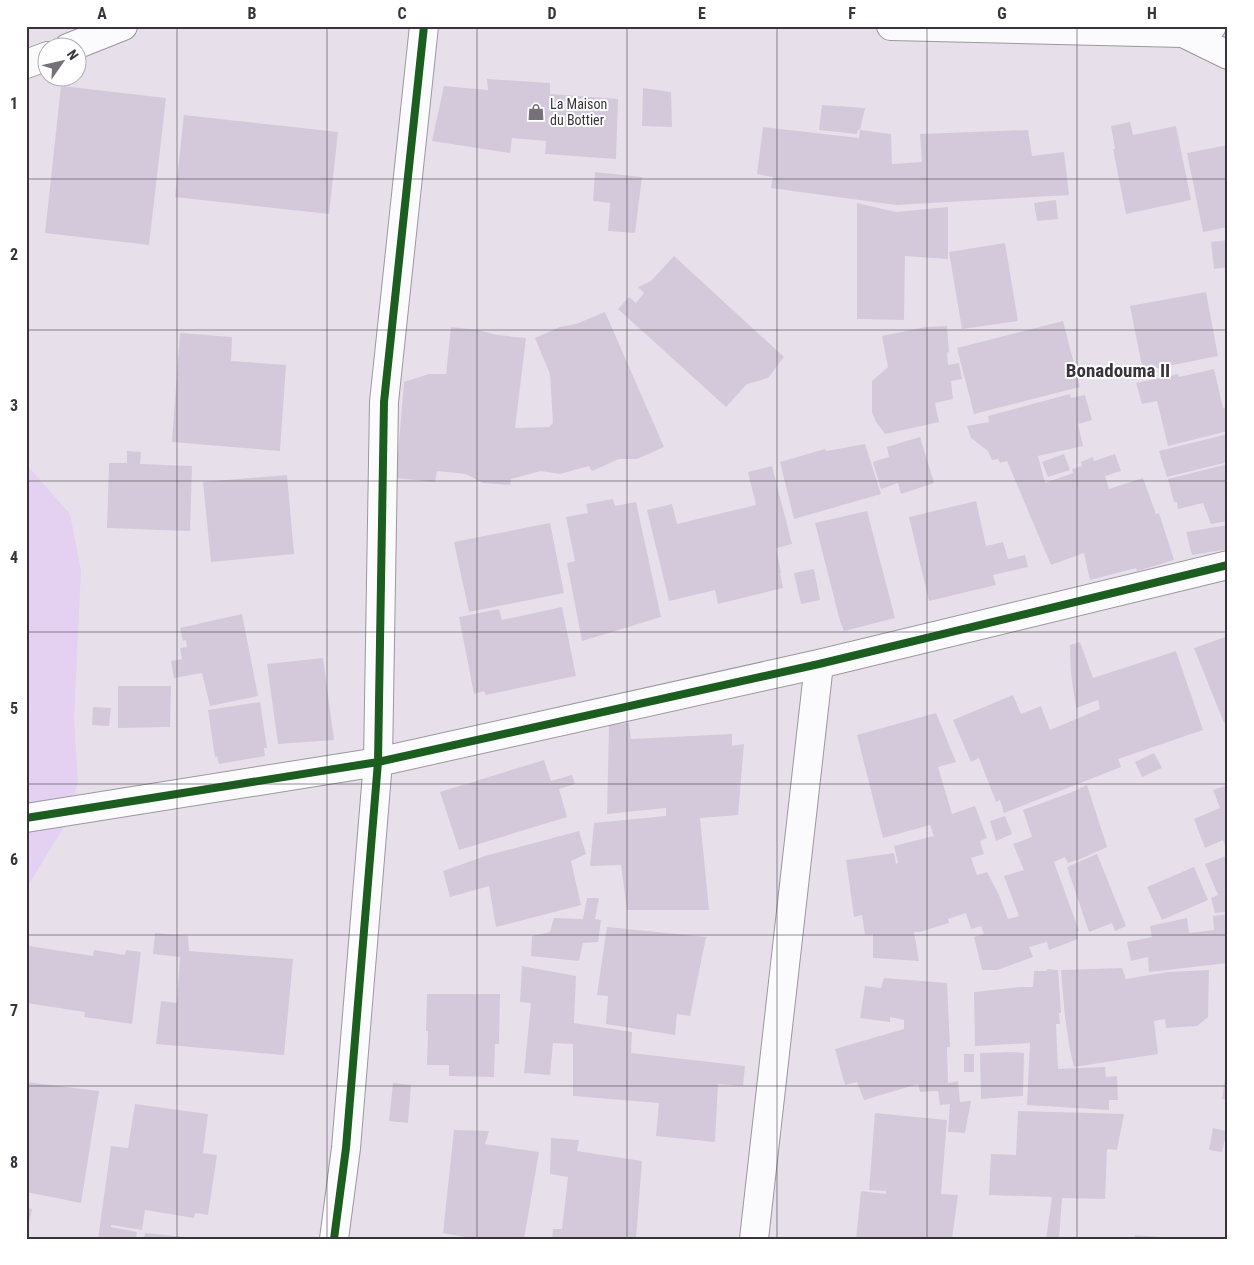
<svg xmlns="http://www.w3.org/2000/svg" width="1254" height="1265" font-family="'Roboto Condensed',sans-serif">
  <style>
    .green { fill: #e4d0f0 }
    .building { fill: #d4c9da }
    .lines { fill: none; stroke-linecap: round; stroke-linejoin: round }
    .street-casing { stroke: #9c979f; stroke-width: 30 }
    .secondary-casing { stroke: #9c979f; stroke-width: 30 }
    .street { stroke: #fbfafc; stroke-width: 28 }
    .secondary { stroke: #fbfafc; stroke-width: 28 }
    .cycleway-casing { stroke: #fff; stroke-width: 11 }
    .cycleway { stroke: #1b5e20; stroke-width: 8 }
    .grid { fill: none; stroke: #39343c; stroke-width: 1; stroke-opacity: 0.55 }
    .labels { text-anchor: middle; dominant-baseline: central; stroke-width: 4; stroke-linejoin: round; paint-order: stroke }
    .poi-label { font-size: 14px; fill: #39343c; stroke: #fff; text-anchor: start }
    .district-label { font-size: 19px; font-weight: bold; fill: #39343c; stroke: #fff }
    .neatline { fill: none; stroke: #39343c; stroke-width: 2 }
    .grid-label { font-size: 16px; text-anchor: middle; font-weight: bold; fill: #39343c }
  </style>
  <rect width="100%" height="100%" fill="#e7e0eb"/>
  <!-- green -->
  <path class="green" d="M 26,464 L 70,514 L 81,571 L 74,718 L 78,783 L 62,830 L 26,889 Z"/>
  <!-- building -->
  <path class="building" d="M 487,79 L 550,83 L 550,94 L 618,99 L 616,159 L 545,154 L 546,141 L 512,138 L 510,153 L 432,141 L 444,86 L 488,90 Z
    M 61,86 L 166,98 L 149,245 L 45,233 Z
    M 643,88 L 671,92 L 672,127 L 642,126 Z
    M 822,105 L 865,108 L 860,130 L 858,130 L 857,134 L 819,130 Z
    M 184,115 L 338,132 L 329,214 L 175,197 Z
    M 1130,122 L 1133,135 L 1176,126 L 1191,200 L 1126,214 L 1113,149 L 1115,149 L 1111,126 Z
    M 763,127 L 859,138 L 860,130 L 891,134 L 892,164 L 922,162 L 920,134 L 1028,130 L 1032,156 L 1064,152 L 1069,195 L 896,205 L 771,188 L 773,177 L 757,174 Z
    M 1228,145 L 1228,227 L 1203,232 L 1187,153 Z
    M 595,172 L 642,177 L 635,233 L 608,231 L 610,203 L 593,201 Z
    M 1056,200 L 1058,219 L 1037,221 L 1034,203 Z
    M 857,203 L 896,212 L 948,207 L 948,259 L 905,256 L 904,320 L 857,319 Z
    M 1228,240 L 1228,267 L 1214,269 L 1211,242 Z
    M 1005,243 L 1018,321 L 962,329 L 949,252 Z
    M 674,256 L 784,357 L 768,378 L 747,384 L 726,407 L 618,309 L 629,297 L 636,303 L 644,293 L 638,287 L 651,281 Z
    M 1206,292 L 1218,356 L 1143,371 L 1130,306 Z
    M 605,312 L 664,447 L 637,459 L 619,459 L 592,471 L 589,466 L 560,474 L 541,471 L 511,479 L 510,485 L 483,483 L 466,474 L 437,471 L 435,482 L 396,478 L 404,382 L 429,374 L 446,374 L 451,327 L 478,330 L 497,335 L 526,338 L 515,428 L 549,427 L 553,423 L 550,374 L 535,338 L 560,327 L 576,324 Z
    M 1063,321 L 1080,387 L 974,414 L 957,348 Z
    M 947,326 L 949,353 L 947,352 L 948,365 L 959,363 L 962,379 L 951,381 L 953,399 L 935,403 L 939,422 L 885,434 L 876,422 L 872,412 L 872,381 L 888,367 L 882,336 L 926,327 Z
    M 180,333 L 232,337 L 231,361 L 286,365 L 280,451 L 172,442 Z
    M 1214,369 L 1223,408 L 1226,407 L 1227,411 L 1228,411 L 1228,431 L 1168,446 L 1157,401 L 1142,404 L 1136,383 L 1178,374 L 1179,377 Z
    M 1070,394 L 1071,398 L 1085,395 L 1092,420 L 1078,424 L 1083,446 L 1038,456 L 1045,483 L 1073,473 L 1072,469 L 1082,466 L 1081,462 L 1093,457 L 1094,461 L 1115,454 L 1121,471 L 1105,476 L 1109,489 L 1143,478 L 1156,514 L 1159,513 L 1174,560 L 1137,571 L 1136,568 L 1090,580 L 1084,553 L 1051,565 L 1007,461 L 1000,463 L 998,459 L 992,460 L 988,451 L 971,438 L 967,426 L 989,422 L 988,416 Z
    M 1228,434 L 1228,462 L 1167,477 L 1159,451 Z
    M 920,437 L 934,483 L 901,494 L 898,483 L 881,489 L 873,462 L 889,457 L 887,447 Z
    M 865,444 L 881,494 L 794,519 L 780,462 L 825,449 L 826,451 Z
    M 127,451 L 141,452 L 140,464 L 192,466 L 190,531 L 107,528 L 109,463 L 127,463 Z
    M 1064,454 L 1070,470 L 1048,477 L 1042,462 Z
    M 1228,464 L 1228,521 L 1211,524 L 1203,503 L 1178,509 L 1177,502 L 1174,502 L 1168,479 Z
    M 772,466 L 792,544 L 776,548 L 781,573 L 780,573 L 783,588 L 718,604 L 715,590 L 669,601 L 647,510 L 672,504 L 677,524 L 756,505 L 748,472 Z
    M 287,475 L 294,554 L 211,562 L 203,482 Z
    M 613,499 L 615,506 L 636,502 L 661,617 L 582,641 L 567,563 L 575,561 L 566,517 L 588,513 L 586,504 Z
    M 976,501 L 986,546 L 1003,542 L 1008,559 L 1025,555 L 1028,567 L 993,575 L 996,585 L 929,601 L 909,517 Z
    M 867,511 L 895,618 L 844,631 L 840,621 L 815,523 Z
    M 550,523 L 564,593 L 469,612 L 454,542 Z
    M 1228,525 L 1228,549 L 1192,555 L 1186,532 Z
    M 814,569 L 820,600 L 801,604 L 794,573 Z
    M 562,607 L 576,676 L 486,695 L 484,691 L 474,694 L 459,617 L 499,609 L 502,620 Z
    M 242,614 L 258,696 L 210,706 L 202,673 L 174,678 L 171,661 L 182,659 L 180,648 L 187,647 L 186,640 L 183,641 L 180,628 Z
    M 1228,636 L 1228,721 L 1224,723 L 1194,648 Z
    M 1080,642 L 1093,678 L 1176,651 L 1203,730 L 1118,759 L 1121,767 L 1004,813 L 1000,800 L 996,802 L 979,758 L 971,762 L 953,720 L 1013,695 L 1021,714 L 1041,706 L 1050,730 L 1100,709 L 1098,700 L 1076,708 L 1071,674 L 1070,645 Z
    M 323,658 L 334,740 L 278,744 L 267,664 Z
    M 118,686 L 171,686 L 170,727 L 118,728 Z
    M 260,702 L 267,748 L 264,748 L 265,756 L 219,764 L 217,756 L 215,757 L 208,710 Z
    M 93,707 L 111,708 L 109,726 L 92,725 Z
    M 936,713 L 956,762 L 938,767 L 952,814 L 975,806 L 987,838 L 980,841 L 984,854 L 971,858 L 977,875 L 987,872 L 999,895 L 1008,919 L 1019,916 L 1004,876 L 1024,870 L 1013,844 L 1032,837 L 1023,810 L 1072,792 L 1087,785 L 1107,847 L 1076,861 L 1076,860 L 1068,863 L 1065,857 L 1054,862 L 1079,931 L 1076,932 L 1078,939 L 1049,950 L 1047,942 L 1029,947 L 1033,957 L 997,970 L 982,970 L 974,937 L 984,934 L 981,926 L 971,929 L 966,913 L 948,919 L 949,923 L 920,932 L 914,932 L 919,961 L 873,958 L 873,934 L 865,935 L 862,915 L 854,917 L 846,860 L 894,853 L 896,864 L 898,863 L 894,846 L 934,836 L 930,825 L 883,838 L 857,735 Z
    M 629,723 L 631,739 L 732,734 L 732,746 L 744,744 L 738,815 L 700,818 L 709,910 L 627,910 L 621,865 L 590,866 L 594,823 L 666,816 L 666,808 L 607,814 L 609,725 Z
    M 1154,753 L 1162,768 L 1142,777 L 1135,762 Z
    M 544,760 L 551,781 L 572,775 L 575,784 L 559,789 L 567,817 L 459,850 L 440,792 Z
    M 1228,785 L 1228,852 L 1223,840 L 1205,848 L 1194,819 L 1220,808 L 1213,790 Z
    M 1005,816 L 1012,834 L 996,841 L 990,821 Z
    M 579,831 L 586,854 L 571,861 L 581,905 L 496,927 L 489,886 L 450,897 L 443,871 L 485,856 Z
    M 1097,854 L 1126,926 L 1115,931 L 1112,923 L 1089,932 L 1067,867 Z
    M 1226,856 L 1228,862 L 1228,912 L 1215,913 L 1211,898 L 1218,895 L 1205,864 Z
    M 1194,867 L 1208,900 L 1162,920 L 1147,887 Z
    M 587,898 L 599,898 L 595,919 L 601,920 L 598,942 L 583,943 L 579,961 L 531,956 L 532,936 L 550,932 L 554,918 L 583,919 Z
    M 1228,914 L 1228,963 L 1149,972 L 1148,957 L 1131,961 L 1127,942 L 1152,937 L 1150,926 L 1187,918 L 1189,933 L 1214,930 L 1213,916 Z
    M 607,927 L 706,937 L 690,1016 L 677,1014 L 675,1035 L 606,1024 L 608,996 L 597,995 Z
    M 155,933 L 188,936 L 189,951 L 293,959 L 284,1055 L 156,1044 L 161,1001 L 177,1003 L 180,957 L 153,954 Z
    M 29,946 L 93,956 L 94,950 L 125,955 L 126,950 L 141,952 L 132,1024 L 84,1017 L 85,1012 L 26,1003 L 26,966 Z
    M 522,966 L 576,976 L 574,1023 L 632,1032 L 631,1053 L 745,1066 L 743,1086 L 718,1084 L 715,1142 L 656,1136 L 659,1103 L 573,1096 L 573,1044 L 553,1043 L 550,1075 L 524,1073 L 531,1003 L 520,1002 Z
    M 1122,968 L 1126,979 L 1168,972 L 1209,970 L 1208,1017 L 1197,1026 L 1166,1028 L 1165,1019 L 1154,1021 L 1158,1054 L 1074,1067 L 1070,1050 L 1065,1017 L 1061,970 Z
    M 1048,969 L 1058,970 L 1061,1013 L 1059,1013 L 1060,1024 L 1056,1024 L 1058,1069 L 1105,1067 L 1106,1077 L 1117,1076 L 1118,1100 L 1109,1100 L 1109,1110 L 1027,1105 L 1030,1043 L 975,1046 L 974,992 L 1020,987 L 1033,987 L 1034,971 L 1046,971 Z
    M 884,978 L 947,983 L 950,1047 L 947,1047 L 948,1083 L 958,1081 L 960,1102 L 971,1101 L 965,1133 L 948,1132 L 950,1104 L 940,1105 L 938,1091 L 920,1092 L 918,1084 L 864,1100 L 857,1082 L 845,1085 L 835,1049 L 904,1029 L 904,1020 L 890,1017 L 890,1022 L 860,1018 L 865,986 L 881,988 Z
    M 427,994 L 500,994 L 499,1044 L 495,1044 L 494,1077 L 449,1076 L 449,1065 L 427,1065 L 428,1031 L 426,1031 Z
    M 1012,1052 L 1024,1053 L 1023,1096 L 981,1099 L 980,1053 Z
    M 964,1054 L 974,1054 L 974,1072 L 964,1072 Z
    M 1227,1064 L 1228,1064 L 1228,1100 L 1222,1099 Z
    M 26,1082 L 99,1091 L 81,1203 L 26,1192 Z
    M 393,1083 L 411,1085 L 408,1123 L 389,1121 Z
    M 135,1104 L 208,1114 L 203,1153 L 217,1155 L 208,1215 L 195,1213 L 194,1218 L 145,1210 L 142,1230 L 111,1225 L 111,1227 L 137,1232 L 136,1239 L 98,1239 L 111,1146 L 128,1148 Z
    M 1018,1111 L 1124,1114 L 1117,1150 L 1107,1149 L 1105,1199 L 1062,1198 L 1059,1239 L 1046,1239 L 1052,1197 L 989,1195 L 991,1154 L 1016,1155 Z
    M 875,1113 L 947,1120 L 941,1194 L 958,1195 L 952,1239 L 856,1239 L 861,1191 L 886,1194 L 886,1191 L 869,1190 Z
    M 1213,1128 L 1227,1131 L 1222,1152 L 1209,1150 Z
    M 454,1130 L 489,1131 L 485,1144 L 539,1152 L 524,1239 L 476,1239 L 443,1233 Z
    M 551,1138 L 579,1140 L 577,1151 L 642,1161 L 636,1239 L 552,1239 L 553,1229 L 562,1229 L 568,1177 L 550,1174 Z
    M 26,1208 L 32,1209 L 27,1232 L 26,1231 Z
    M 145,1233 L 186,1237 L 186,1239 L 144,1239 Z
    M 1135,1235 L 1162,1237 L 1162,1239 L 1134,1239 Z"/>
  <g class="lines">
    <!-- street casing -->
    <g class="street-casing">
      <path id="street" d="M 26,818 L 378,762 L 819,664 L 1228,565
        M 334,1239 L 346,1148 L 378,762 L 384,402 L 424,26
        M 754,1239 L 819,664"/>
    </g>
    <!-- secondary casing -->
    <g class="secondary-casing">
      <path id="secondary" d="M 891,26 L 1183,33 L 1212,26
        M 1183,33 L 1228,55
        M 68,48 L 123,26
        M 26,64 L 48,56"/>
    </g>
    <!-- street -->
    <use href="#street" class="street"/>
    <!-- secondary -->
    <use href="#secondary" class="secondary"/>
    <!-- cycleway casing -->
    <g class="cycleway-casing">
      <path id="cycleway" d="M 26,818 L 378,762 L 819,664 L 1228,565
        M 334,1239 L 346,1148 L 378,762 L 384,402 L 424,26"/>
    </g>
    <!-- cycleway -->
    <use href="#cycleway" class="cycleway"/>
  </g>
  <!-- grid -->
  <path class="grid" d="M 177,26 L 177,1239M 327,26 L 327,1239M 477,26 L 477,1239M 627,26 L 627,1239M 777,26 L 777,1239M 927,26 L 927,1239M 1077,26 L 1077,1239M 26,179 L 1228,179M 26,330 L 1228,330M 26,481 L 1228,481M 26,632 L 1228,632M 26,784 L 1228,784M 26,935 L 1228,935M 26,1086 L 1228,1086"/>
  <!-- icons -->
  <defs>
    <g id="shop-bare" transform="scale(1.35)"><path d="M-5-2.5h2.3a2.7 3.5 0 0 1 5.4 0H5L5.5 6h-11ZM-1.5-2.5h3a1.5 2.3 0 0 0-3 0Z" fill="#767079" stroke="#fff" stroke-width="2.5" paint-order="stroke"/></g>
  </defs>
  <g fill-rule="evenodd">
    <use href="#shop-bare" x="536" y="112"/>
  </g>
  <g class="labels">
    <!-- poi labels -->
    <g class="poi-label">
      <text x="550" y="104">La Maison<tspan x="550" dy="16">du Bottier</tspan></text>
    </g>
    <!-- district labels -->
    <g class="district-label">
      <text x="1118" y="370">Bonadouma II</text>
    </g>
  </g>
  <!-- border -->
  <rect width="1254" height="1265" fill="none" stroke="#ffffff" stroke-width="55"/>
  <!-- north arrow -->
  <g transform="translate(62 62) rotate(56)"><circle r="24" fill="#ffffff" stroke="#b0aeb1"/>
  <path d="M0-4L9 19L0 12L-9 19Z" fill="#767079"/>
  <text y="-8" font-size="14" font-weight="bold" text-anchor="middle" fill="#39343c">N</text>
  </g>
  <rect x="28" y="28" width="1198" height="1210" class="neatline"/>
  <g class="grid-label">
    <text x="102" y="19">A</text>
    <text x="252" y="19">B</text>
    <text x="402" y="19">C</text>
    <text x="552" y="19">D</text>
    <text x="702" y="19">E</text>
    <text x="852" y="19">F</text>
    <text x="1002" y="19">G</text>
    <text x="1152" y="19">H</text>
    <text x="14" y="109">1</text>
    <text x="14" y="260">2</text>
    <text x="14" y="411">3</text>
    <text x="14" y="563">4</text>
    <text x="14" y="714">5</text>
    <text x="14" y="865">6</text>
    <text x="14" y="1016">7</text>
    <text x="14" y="1168">8</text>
  </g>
</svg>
